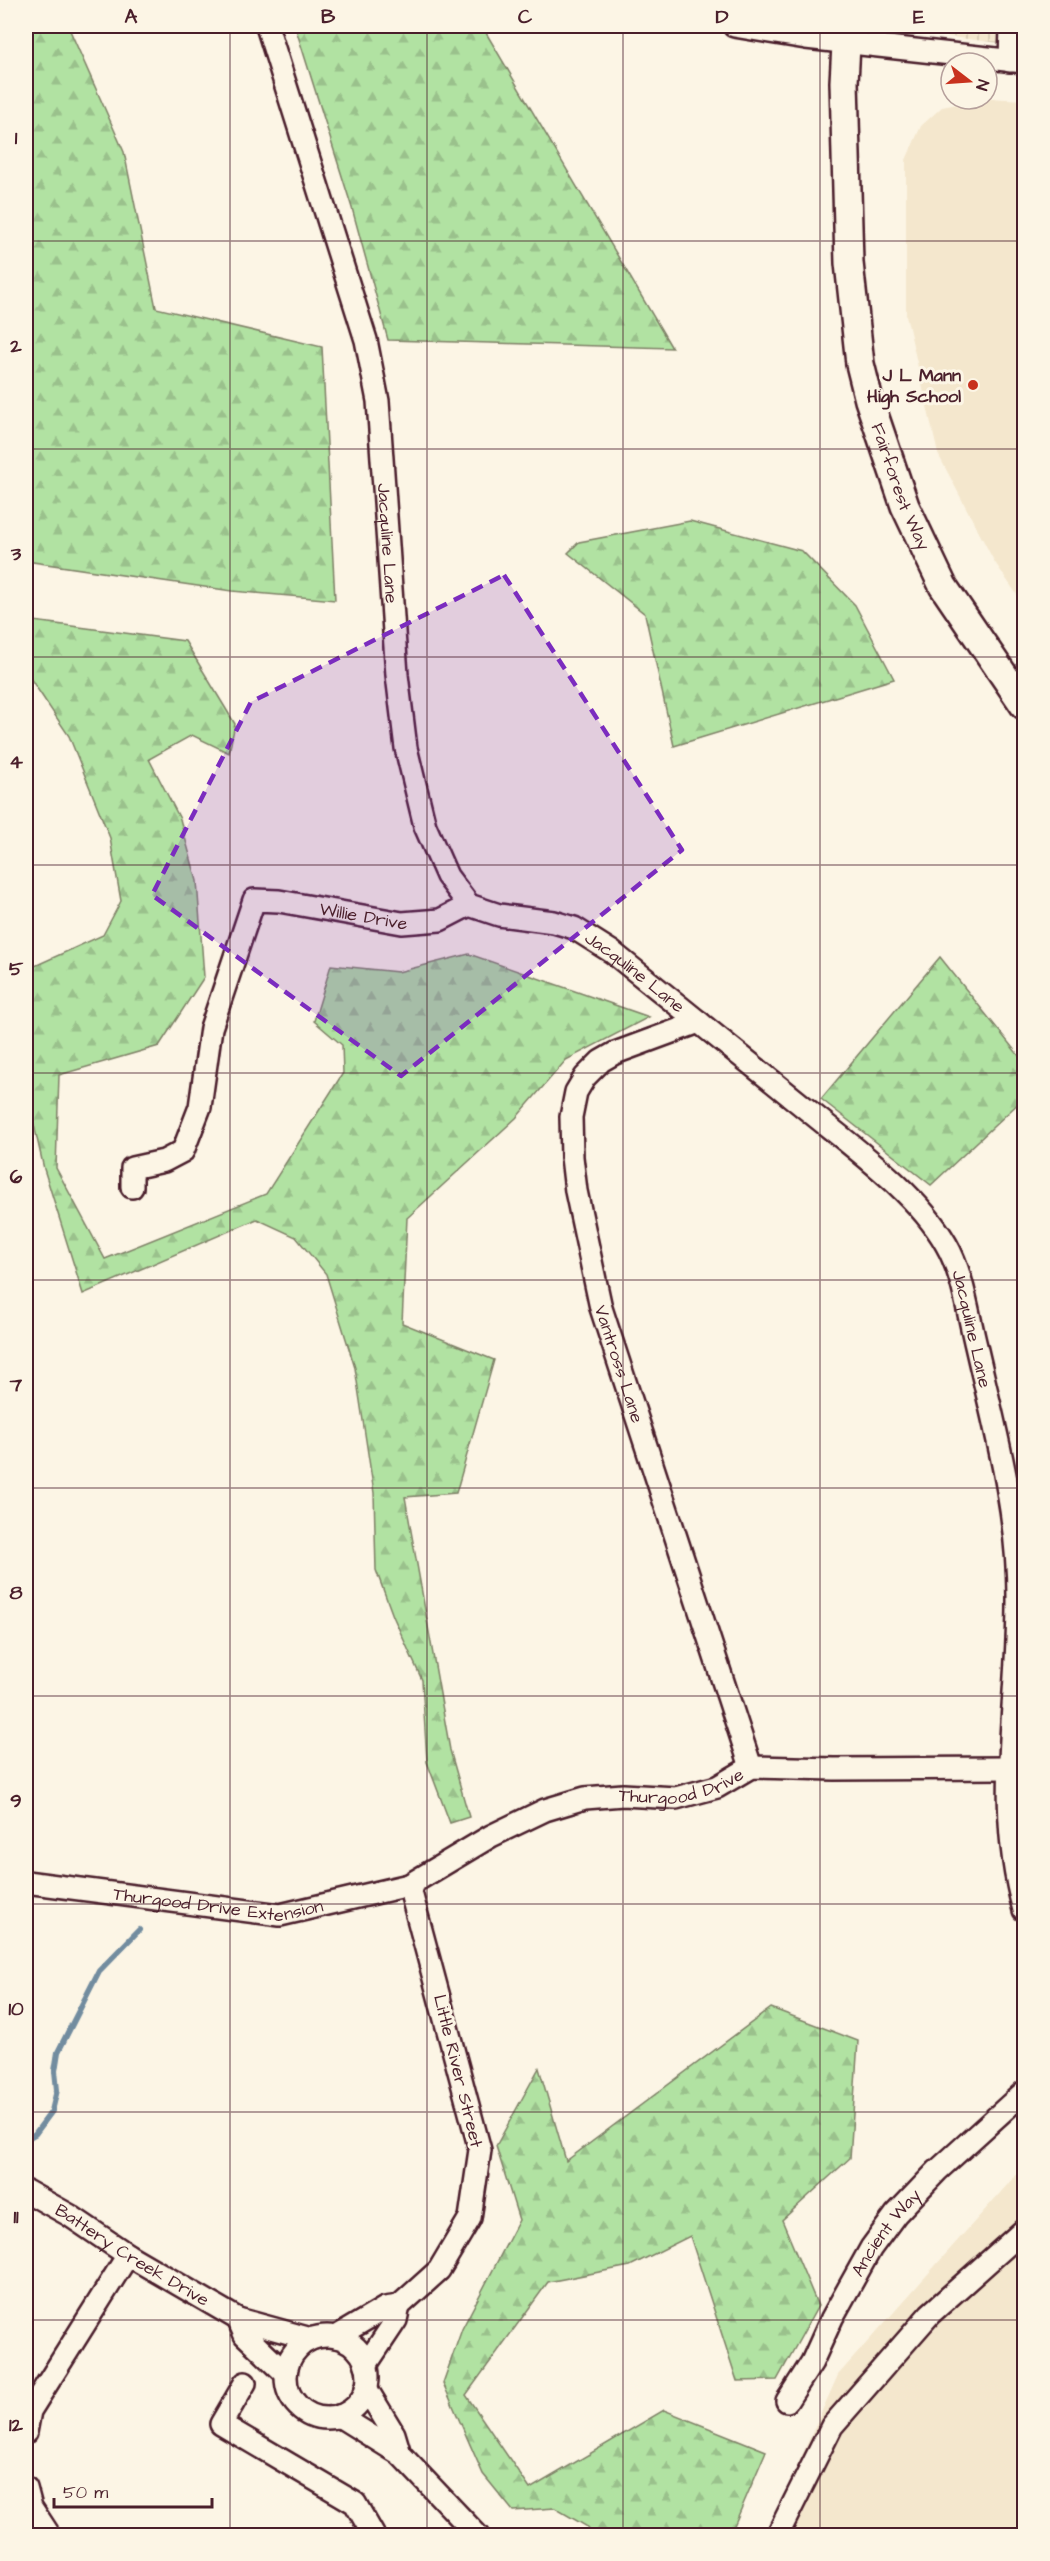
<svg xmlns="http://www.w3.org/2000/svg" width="1050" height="2561" font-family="'Architects Daughter',sans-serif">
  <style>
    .built { fill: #f4e7cd }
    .industrial { fill: url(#industrial-grid) }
    .forest { fill: url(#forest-firs); stroke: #7e8066; stroke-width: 1.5 }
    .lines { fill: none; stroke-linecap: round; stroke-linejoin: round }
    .stream { stroke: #728c9f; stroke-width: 6 }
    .minor-casing { stroke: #4a1f2b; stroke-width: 26 }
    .major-casing { stroke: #4a1f2b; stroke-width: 32 }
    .minor { stroke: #fcf5e5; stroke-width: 21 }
    .major { stroke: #fcf5e5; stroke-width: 27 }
    .marked { fill: #7b2cbf; fill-opacity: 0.2; stroke: #7b2cbf; stroke-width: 4.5; stroke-dasharray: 12 8; stroke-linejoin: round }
    .grid { fill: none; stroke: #4a1f2b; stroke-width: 1.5; stroke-opacity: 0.55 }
    .poi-dot { fill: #c8321e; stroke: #fcf5e5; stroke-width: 2 }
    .labels { text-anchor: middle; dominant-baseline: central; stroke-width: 6; stroke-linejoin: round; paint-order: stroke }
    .poi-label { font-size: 18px; font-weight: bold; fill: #4a1f2b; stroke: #fcf5e5; text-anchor: end }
    .street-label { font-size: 18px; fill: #4a1f2b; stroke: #fcf5e5 }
    .neatline { fill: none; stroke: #4a1f2b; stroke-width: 2 }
    .grid-label { font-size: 20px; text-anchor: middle; font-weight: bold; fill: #4a1f2b }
  </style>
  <defs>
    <pattern id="industrial-grid" width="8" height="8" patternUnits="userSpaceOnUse" patternTransform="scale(1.5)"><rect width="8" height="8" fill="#f4e7cd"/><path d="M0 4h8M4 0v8" fill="none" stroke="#d3c6b0"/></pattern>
    <pattern id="forest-firs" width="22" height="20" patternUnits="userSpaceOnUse" patternTransform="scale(1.5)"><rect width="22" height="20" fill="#b1e2a2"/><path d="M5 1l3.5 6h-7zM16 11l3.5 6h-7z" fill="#9ac18c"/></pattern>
  </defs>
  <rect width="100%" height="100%" fill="#fcf5e5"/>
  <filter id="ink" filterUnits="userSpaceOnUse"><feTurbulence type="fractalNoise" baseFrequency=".0167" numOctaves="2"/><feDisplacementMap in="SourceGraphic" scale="12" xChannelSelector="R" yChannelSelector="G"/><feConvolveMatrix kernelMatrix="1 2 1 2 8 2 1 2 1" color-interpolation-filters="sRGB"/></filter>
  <g filter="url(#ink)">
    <!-- built -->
    <path class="built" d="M 988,98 L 1024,100 L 1024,605 L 994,561 L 938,454 L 906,315 L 906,160 L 921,126 L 942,107 Z
      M 1024,2166 L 1024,2535 L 766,2536 L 838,2375 Z"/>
    <!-- industrial -->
    <path class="industrial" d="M 927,26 L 1024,26 L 1024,46 L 935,35 Z"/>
    <!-- forest -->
    <path class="forest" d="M 39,26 L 68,26 L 124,152 L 156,308 L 322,347 L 335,600 L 232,591 L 26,561 L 26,30 Z
      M 295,26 L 482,26 L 672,348 L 388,340 L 352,208 Z
      M 690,521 L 802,551 L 855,605 L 894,679 L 674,746 L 645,614 L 568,553 L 579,542 Z
      M 26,620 L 185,641 L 235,724 L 229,753 L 192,735 L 149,759 L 180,819 L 197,881 L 204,977 L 159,1046 L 59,1075 L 56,1168 L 105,1259 L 266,1194 L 343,1073 L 342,1045 L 314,1021 L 331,965 L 398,972 L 469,954 L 649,1017 L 566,1060 L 516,1118 L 407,1218 L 402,1323 L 494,1360 L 456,1493 L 405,1497 L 450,1750 L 469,1817 L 450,1823 L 427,1762 L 422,1680 L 393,1616 L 376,1570 L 374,1493 L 355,1368 L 326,1274 L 296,1237 L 257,1219 L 83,1294 L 44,1169 L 26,1090 L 26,970 L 103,935 L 121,901 L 110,838 L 69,736 L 26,672 Z
      M 940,957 L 1024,1062 L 1024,1098 L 931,1185 L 821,1099 Z
      M 771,2008 L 858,2041 L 850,2158 L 782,2220 L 818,2306 L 777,2380 L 737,2381 L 690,2236 L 630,2266 L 548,2282 L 466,2395 L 530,2489 L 664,2410 L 766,2451 L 730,2535 L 594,2535 L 586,2526 L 555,2508 L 513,2511 L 483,2474 L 443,2383 L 462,2329 L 519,2220 L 496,2146 L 539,2068 L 566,2161 Z"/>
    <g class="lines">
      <!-- stream -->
      <path class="stream" d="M 26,2139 L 35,2134 L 52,2111 L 57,2090 L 55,2071 L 58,2052 L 99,1971 L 139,1930"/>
      <!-- minor casing -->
      <g class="minor-casing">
        <g id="minor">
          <path id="s1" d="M 267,26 L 366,340 L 378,401 L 397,675 L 406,748 L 425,826 L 447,876 L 469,905 L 499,915 L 554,922 L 574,928 L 612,952 C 678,1005 743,1058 809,1111 C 854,1148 917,1193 946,1244 C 963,1273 968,1314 976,1346 C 995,1429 1018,1511 1018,1596 C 1019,1704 994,1803 1024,1910"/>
          <path d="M 734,26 L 806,38 L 1024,62"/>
          <path d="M 1010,61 L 1011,26"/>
          <path id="s2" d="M 699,1022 L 615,1053 L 601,1061 L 585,1077 L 576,1092 L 571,1117 L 572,1157 L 576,1191 L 601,1308 L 751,1767"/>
          <path id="s3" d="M 132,1187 L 132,1168 L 164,1161 L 183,1151 L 200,1107 L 211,1028 L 254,900 L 279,901 L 402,923 L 440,920 L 469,905"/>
          <path id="s4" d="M 26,1882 L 280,1915 L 409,1885 L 491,1836 L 545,1810 L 585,1798 L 623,1795 L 676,1798 L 717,1787 L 751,1767 L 834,1769 L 1008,1768"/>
          <path id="s5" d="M 26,2191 L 69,2215 L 128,2255 L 238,2319"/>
          <path d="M 399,2306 L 439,2270 L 470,2218 L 480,2150 L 409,1885"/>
          <circle cx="327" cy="2377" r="41"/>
          <path d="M 336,2337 L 385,2308 L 399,2306 L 396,2320 L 366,2365"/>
          <path d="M 286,2374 L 245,2335 L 238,2319 L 311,2339"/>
          <path d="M 245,2383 L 221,2424 L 355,2503 L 374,2536"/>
          <path id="s6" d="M 787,2401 L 812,2362 L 832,2318 L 871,2248 L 896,2214 L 937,2171 L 1024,2092"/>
          <path d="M 339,2416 L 400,2454 L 394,2434 L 366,2388"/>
          <path d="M 26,2432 L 30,2411 L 128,2255"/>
          <path d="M 400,2454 L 478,2536"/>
          <path d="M 26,2488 L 31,2507 L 50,2536"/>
          <path d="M 777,2536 L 832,2426 L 930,2314 L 1024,2230"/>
        </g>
      </g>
      <!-- major casing -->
      <g class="major-casing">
        <g id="major">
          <path id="s7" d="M 847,26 L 844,82 L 849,263 L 860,364 L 869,400 L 905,506 L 943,586 L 1024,705"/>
        </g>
      </g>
      <!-- minor -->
      <use href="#minor" class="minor"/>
      <!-- major -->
      <use href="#major" class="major"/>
    </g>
  </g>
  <!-- marked area -->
  <path class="marked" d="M 504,575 L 682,850 L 401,1076 L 152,895 L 251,702 Z"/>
  <!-- grid -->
  <path class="grid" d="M 230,26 L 230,2536M 427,26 L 427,2536M 623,26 L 623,2536M 820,26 L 820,2536M 26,241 L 1024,241M 26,449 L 1024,449M 26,657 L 1024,657M 26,865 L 1024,865M 26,1073 L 1024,1073M 26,1280 L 1024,1280M 26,1488 L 1024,1488M 26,1696 L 1024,1696M 26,1904 L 1024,1904M 26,2112 L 1024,2112M 26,2320 L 1024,2320"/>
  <!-- markers -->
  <circle class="poi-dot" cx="973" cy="385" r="6"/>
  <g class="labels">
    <!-- poi labels -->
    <g class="poi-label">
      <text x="961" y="375">J L Mann<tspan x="961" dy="21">High School</tspan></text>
    </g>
    <!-- street labels -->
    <g class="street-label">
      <text stroke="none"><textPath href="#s7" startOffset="468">Fairforest Way</textPath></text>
      <text stroke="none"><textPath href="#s1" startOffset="534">Jacquline Lane</textPath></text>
      <text stroke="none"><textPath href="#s3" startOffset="446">Willie Drive</textPath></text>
      <text stroke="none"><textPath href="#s1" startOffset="1094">Jacquline Lane</textPath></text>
      <text stroke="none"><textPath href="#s1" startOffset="1598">Jacquline Lane</textPath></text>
      <text stroke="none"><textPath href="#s2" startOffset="424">Vantross Lane</textPath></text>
      <text stroke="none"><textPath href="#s4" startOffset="684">Thurgood Drive</textPath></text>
      <text stroke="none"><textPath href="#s4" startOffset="194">Thurgood Drive Extension</textPath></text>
      <text transform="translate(458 2071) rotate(76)">Little River Street</text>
      <text stroke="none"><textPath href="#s6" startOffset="196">Ancient Way</textPath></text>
      <text stroke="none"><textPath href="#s5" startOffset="124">Battery Creek Drive</textPath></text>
    </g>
  </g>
  <!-- margin -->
  <rect width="1050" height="2561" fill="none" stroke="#fcf5e5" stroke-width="66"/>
  <!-- north arrow -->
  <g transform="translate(969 81) rotate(107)"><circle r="28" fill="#fcf5e5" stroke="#b59f9b" stroke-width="1.5"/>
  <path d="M0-4.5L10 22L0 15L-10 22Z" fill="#c8321e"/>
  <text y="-9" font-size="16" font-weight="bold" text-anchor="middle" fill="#4a1f2b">N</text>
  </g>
  <!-- scale -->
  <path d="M54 2498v9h158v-9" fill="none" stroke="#4a1f2b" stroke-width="3"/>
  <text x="63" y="2498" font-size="18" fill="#4a1f2b" stroke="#fcf5e5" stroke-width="4.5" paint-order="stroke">50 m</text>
  <rect x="33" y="33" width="984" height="2495" class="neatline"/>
  <g class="grid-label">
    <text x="131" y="23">A</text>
    <text x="328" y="23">B</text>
    <text x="525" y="23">C</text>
    <text x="722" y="23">D</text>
    <text x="919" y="23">E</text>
    <text x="16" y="144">1</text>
    <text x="16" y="352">2</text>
    <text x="16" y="560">3</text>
    <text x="16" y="768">4</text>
    <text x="16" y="975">5</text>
    <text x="16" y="1183">6</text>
    <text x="16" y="1391">7</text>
    <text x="16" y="1599">8</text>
    <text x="16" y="1807">9</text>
    <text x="16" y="2015">10</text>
    <text x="16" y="2223">11</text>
    <text x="16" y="2431">12</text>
  </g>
</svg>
